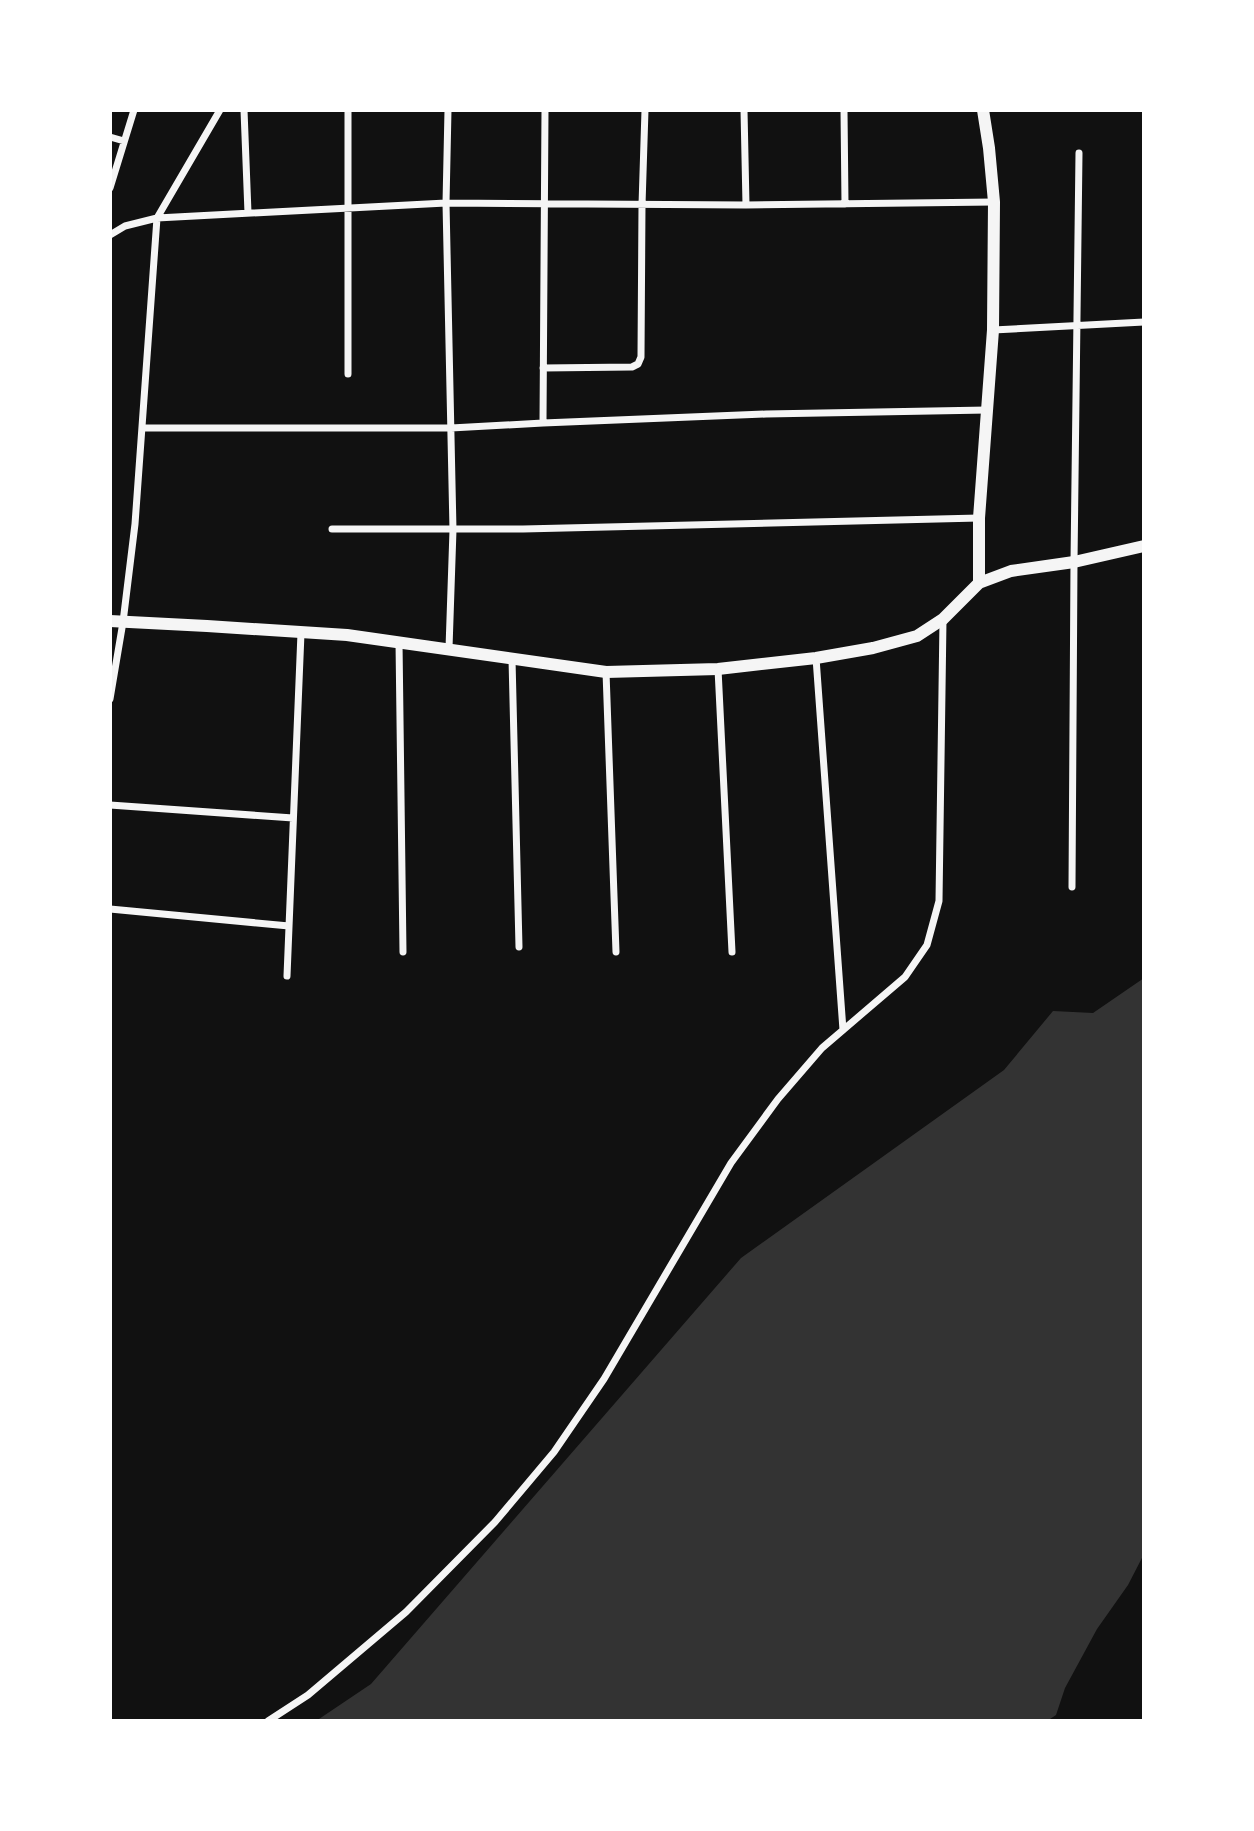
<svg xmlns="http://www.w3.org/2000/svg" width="1254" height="1831" font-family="Overpass,sans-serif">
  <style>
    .water { fill: #333 }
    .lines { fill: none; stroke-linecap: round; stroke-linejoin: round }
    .minor { stroke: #f5f5f5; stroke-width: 7 }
    .tertiary { stroke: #f5f5f5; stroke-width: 12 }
  </style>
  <rect width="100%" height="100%" fill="#111"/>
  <!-- water -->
  <path class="water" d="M 1144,978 L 1144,1554 L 1128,1585 L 1097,1629 L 1065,1688 L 1056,1715 L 1047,1721 L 316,1721 L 371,1684 L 741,1258 L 1004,1070 L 1053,1011 L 1093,1013 Z"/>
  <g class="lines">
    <!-- minor -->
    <path class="minor" d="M 244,110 L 248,213
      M 348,110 L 348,374
      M 448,110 L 446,203 L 453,530 L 449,648
      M 744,110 L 746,205
      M 844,110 L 845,204
      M 110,137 L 124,141
      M 110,188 L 134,110
      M 110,235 L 125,226 L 157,218 L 220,110
      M 993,330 L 1144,322
      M 543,368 L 632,367 L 638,364 L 641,357 L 642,205 L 645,110
      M 543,423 L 545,110
      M 143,428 L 451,428 L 543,423 L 766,414 L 987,410
      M 332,529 L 523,529 L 979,518
      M 399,642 L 403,952
      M 816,658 L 843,1030
      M 512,659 L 519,947
      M 718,669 L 732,952
      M 606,672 L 616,952
      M 110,699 L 123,622 L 135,524 L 157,218 L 446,203 L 746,205 L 994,202
      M 110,805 L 293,818
      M 1072,887 L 1074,562 L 1079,153
      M 110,909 L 289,926
      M 287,976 L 301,633
      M 268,1721 L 308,1695 L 406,1612 L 495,1522 L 554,1452 L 604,1379 L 731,1163 L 778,1099 L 822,1048 L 905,977 L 927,945 L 939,901 L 943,620"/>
    <!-- tertiary -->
    <path class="tertiary" d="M 979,583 L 979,518 L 993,330 L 994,202 L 989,148 L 983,110
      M 110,621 L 207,626 L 347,635 L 606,672 L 718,669 L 816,658 L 873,648 L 917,636 L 943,619 L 979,583 L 1011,571 L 1074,562 L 1144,546"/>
  </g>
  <!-- border -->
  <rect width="1254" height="1831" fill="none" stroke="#ffffff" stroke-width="224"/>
</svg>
